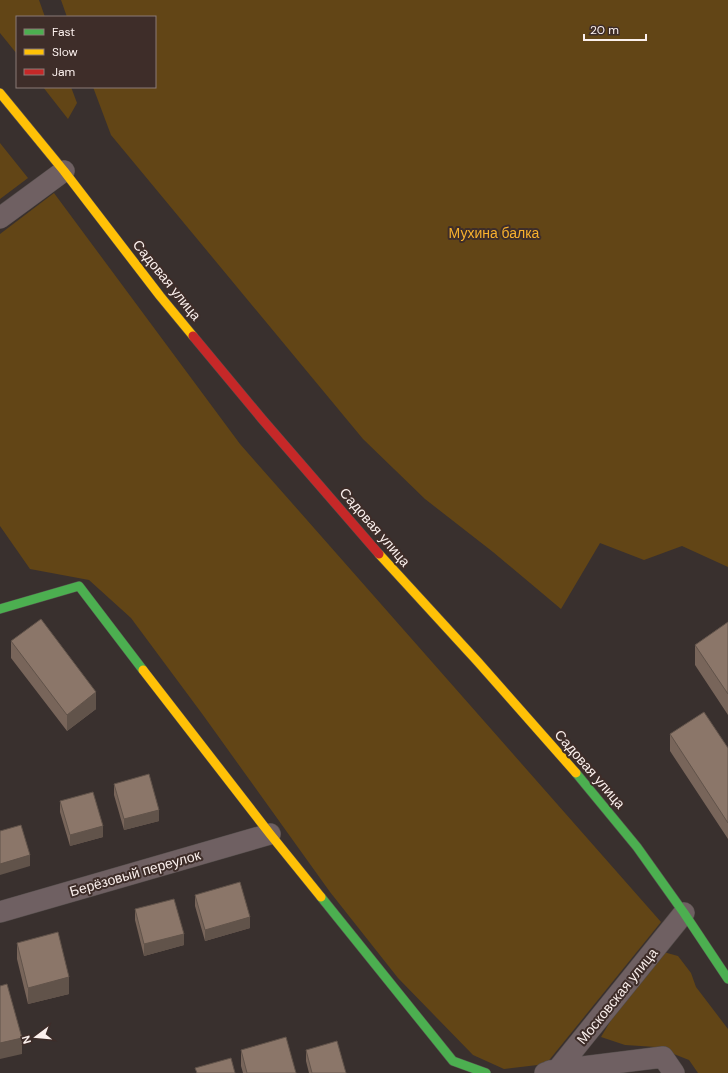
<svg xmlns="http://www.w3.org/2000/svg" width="728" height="1073" font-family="'DM Sans',sans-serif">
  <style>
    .green { fill: #624516 }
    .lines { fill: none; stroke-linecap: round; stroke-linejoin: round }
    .street-casing { stroke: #534c4a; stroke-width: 22 }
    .fast-casing { stroke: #534c4a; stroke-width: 10 }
    .slow-casing { stroke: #534c4a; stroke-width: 10 }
    .jam-casing { stroke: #534c4a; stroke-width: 10 }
    .street { stroke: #6f6062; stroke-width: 21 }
    .fast { stroke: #4caf50; stroke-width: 9 }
    .slow { stroke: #ffc107; stroke-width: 9 }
    .jam { stroke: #c62828; stroke-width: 9 }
    .wall { fill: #78655a }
    .shaded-wall { fill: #61534a }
    .building { fill: #8b7669; stroke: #61534a }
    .labels { text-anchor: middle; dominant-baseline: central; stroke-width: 4; stroke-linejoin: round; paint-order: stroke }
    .park-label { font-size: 14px; fill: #f9b12d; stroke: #3e2d29 }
    .street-label { font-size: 14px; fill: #fbf0ed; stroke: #3e2d29 }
  </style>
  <rect width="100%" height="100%" fill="#39302e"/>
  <!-- green -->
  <path class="green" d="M 0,0 L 39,0 L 45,17 L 17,17 L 17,54 L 0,33 Z
    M 61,0 L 728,0 L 728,567 L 682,546 L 644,560 L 600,543 L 561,609 L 493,552 L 425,499 L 363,439 L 111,135 L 93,87 L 155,87 L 155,17 L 67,17 Z
    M 43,87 L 71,87 L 77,103 L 68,119 Z
    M 0,143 L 28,178 L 0,199 Z
    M 54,193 L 240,444 L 661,922 L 546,1064 L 504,1069 L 473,1055 L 398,978 L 330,892 L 203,715 L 131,618 L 89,580 L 30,569 L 0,526 L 0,234 Z
    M 660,951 L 678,956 L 691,973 L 696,987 L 728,1029 L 728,1073 L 698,1073 L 689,1060 L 656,1047 L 625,1045 L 601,1037 L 627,993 Z"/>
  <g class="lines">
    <!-- street casing -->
    <g class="street-casing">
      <path id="street" d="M 0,218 L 64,171
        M 0,912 L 270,834
        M 550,1071 L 663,1057 L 674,1073
        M 545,1073 L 558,1069 L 684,913"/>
    </g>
    <!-- fast casing -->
    <g class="fast-casing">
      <path id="fast" d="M 0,609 L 79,586 L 143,670
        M 576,773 L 637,847 L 684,913 L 728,979
        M 321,897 L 453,1061 L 486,1073"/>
    </g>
    <!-- slow casing -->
    <g class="slow-casing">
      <path id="slow" d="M 0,93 L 64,171 L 160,296 L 193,336
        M 379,554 L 478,662 L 576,773
        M 143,670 L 270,834 L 321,897"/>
    </g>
    <!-- jam casing -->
    <g class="jam-casing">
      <path id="jam" d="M 193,336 L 262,419 L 379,554"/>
    </g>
    <!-- street -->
    <use href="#street" class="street"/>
    <!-- fast -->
    <use href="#fast" class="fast"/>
    <!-- slow -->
    <use href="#slow" class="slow"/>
    <!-- jam -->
    <use href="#jam" class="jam"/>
  </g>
  <!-- wall -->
  <path class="wall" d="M 728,622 L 728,715 L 695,665 L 695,645 Z
    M 11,641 L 96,709 L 67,731 L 11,658 Z
    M 670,734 L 728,748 L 728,839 L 670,751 Z
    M 114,784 L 159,821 L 124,830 L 114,795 Z
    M 60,801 L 103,837 L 70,846 L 60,812 Z
    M 195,895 L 250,928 L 205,941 L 195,906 Z
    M 135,909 L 184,945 L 144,956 L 135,920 Z
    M 17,943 L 69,994 L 28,1004 L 17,959 Z
    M 241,1050 L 296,1073 L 243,1073 L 241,1066 Z
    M 306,1050 L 346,1073 L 309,1073 L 306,1061 Z"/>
  <!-- shaded-wall -->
  <path class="shaded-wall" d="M 96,692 L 96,709 L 67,731 L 67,715 Z
    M 159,810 L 159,821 L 124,830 L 124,819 Z
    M 103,826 L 103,837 L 70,846 L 70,835 Z
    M 30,855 L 30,866 L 0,875 L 0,864 Z
    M 250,917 L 250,928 L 205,941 L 205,930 Z
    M 184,934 L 184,945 L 144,956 L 144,944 Z
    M 69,977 L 69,994 L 28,1004 L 28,988 Z
    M 22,1038 L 22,1054 L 0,1059 L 0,1043 Z"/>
  <!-- building -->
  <path class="building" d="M 41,619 L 96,692 L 67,715 L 11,641 Z
    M 728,622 L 728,694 L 695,645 Z
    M 704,712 L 728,748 L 728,823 L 670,734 Z
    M 149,774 L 159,810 L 124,819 L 114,784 Z
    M 93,792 L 103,826 L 70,835 L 60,801 Z
    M 21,825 L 30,855 L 0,864 L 0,831 Z
    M 240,882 L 250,917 L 205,930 L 195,895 Z
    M 174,899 L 184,934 L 144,944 L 135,909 Z
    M 58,932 L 69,977 L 28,988 L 17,943 Z
    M 7,984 L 22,1038 L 0,1043 L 0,986 Z
    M 286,1037 L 296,1073 L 247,1073 L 241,1050 Z
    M 337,1041 L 346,1073 L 312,1073 L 306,1050 Z
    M 231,1058 L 235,1073 L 197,1073 L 195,1068 Z"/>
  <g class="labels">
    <!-- park labels -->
    <g class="park-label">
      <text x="494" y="233">Мухина балка</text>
    </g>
    <!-- street labels -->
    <g class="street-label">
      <text transform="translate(167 280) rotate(51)">Садовая улица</text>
      <text transform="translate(375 527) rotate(49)">Садовая улица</text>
      <text transform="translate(590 769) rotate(49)">Садовая улица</text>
      <text transform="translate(135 873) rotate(-16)">Берёзовый переулок</text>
      <text transform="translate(617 996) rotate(-51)">Московская улица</text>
    </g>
  </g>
  <!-- legend -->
  <rect x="16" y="16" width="140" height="72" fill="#3e2d29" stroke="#8a7b77"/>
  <rect x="24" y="29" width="20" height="6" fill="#4caf50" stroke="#8a7b77"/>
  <text x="52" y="36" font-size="12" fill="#fbf0ed">Fast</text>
  <rect x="24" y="49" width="20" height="6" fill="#ffc107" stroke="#8a7b77"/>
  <text x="52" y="56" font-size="12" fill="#fbf0ed">Slow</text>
  <rect x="24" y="69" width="20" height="6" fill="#c62828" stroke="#8a7b77"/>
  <text x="52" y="76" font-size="12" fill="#fbf0ed">Jam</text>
  <!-- north arrow -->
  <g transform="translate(36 1037) rotate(254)" stroke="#3e2d29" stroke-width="3" paint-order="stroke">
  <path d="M0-3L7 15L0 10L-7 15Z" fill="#fbf0ed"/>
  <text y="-6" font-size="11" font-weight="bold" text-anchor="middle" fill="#fbf0ed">N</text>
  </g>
  <!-- scale -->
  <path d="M584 34v6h62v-6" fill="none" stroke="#fbf0ed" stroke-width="2"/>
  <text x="590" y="34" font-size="12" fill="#fbf0ed" stroke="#3e2d29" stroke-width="3" paint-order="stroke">20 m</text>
</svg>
